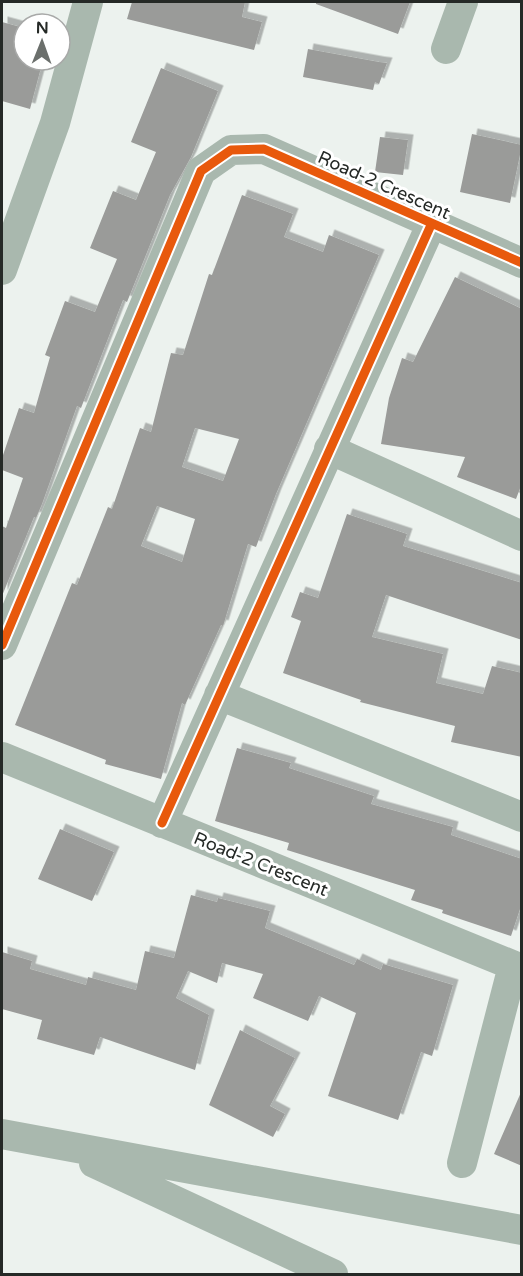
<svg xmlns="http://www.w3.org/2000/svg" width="523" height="1276" font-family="'Varela Round',sans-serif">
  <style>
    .building { fill: #9a9b99; fill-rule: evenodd; filter: url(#shadow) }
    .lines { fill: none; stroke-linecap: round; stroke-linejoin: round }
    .minor { stroke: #a9b8ae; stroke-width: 30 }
    .cycleway-casing { stroke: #fff; stroke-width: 13 }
    .cycleway { stroke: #e8590c; stroke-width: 9 }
    .labels { text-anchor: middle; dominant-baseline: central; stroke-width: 6; stroke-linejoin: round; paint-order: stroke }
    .street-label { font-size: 18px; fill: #252926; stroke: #fff }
  </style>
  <defs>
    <filter id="shadow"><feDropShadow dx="5.5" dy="-5.5" stdDeviation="0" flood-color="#0004"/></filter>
  </defs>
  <rect width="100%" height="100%" fill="#ecf2ee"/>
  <!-- building -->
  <path class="building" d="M 132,2 L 245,2 L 242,17 L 262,22 L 254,50 L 127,19 Z
    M 316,2 L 410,2 L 398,34 L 316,4 Z
    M 2,22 L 24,28 L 24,60 L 43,60 L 30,109 L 2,101 Z
    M 308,49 L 379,62 L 387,63 L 379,84 L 375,82 L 373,90 L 303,77 Z
    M 161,68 L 218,91 L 191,157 L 170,195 L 127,302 L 123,300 L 81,408 L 77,406 L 42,504 L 36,518 L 34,517 L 2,596 L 2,526 L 6,528 L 23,478 L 2,470 L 2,458 L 19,408 L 34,413 L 50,357 L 45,355 L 65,301 L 95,312 L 117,259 L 90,248 L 113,191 L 136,200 L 156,152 L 131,142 Z
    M 472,134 L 522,145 L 510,203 L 460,192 Z
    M 380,137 L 408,140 L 403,175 L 375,172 Z
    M 242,195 L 293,214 L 284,237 L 323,252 L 329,235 L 379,255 L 276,494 L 256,547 L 248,544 L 223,626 L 221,625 L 185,705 L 182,703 L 161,779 L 105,764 L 106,760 L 15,725 L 72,583 L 77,585 L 108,507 L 112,509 L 140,428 L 151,432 L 171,353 L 183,355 L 209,274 L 212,275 ZM 195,428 L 239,439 L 223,481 L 182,467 ZM 157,506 L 195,519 L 182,562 L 141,546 Z
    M 455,277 L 522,309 L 522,483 L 516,499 L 457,477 L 465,457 L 381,444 L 389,398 L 402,358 L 413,362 Z
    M 347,514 L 407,534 L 403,546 L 522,583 L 522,640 L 386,595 L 372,637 L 443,654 L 436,683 L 483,694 L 492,666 L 522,673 L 522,757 L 451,742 L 455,726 L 360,702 L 361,700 L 283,673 L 301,621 L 291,617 L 300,592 L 318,598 Z
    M 237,748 L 291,763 L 289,768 L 374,796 L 371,804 L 453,827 L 451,835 L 522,859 L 522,903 L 511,936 L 442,913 L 443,910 L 411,900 L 415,890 L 287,850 L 289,843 L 215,821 Z
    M 60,829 L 114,852 L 92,901 L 38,879 Z
    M 191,895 L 217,902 L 218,898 L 270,911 L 265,928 L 354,965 L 357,959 L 381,970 L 383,964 L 453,985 L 432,1056 L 421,1052 L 398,1120 L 328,1096 L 356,1013 L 319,996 L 308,1021 L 253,998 L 263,974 L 222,963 L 217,983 L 188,971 L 176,998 L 209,1015 L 195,1070 L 100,1037 L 94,1055 L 37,1039 L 42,1020 L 2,1009 L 2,952 L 32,961 L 30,969 L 86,985 L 88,977 L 136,990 L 145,951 L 174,958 Z
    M 240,1030 L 295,1058 L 270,1106 L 285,1114 L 273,1137 L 209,1105 Z
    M 522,1090 L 522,1166 L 494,1154 Z"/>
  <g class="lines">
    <!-- minor -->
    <path class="minor" d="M 446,49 L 463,2
      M 2,270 L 55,123 L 88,2
      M 329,449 L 522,536
      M 2,645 L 201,171 L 231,150 L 264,149 L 522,263
      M 219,695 L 522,817
      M 2,757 L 522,969
      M 162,823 L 431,225
      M 2,1134 L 522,1230
      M 94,1163 L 333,1274
      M 462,1163 L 513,966"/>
    <!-- cycleway casing -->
    <g class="cycleway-casing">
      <path id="cycleway" d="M 2,645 L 201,171 L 231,150 L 264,149 L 522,263
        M 162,823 L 431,225"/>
    </g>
    <!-- cycleway -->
    <use href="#cycleway" class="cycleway"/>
  </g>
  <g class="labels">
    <!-- street labels -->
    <g class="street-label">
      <text transform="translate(384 185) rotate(24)">Road-2 Crescent</text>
      <text transform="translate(261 864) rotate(22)">Road-2 Crescent</text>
    </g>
  </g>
  <!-- border -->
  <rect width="523" height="1276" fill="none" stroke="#252926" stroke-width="6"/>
  <!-- north arrow -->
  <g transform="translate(42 42) rotate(1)"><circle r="28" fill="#ffffff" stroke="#a8a9a8" stroke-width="1.5"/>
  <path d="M0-4.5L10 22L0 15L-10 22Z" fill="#6b6f6c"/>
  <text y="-9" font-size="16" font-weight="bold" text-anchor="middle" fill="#252926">N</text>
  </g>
</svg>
